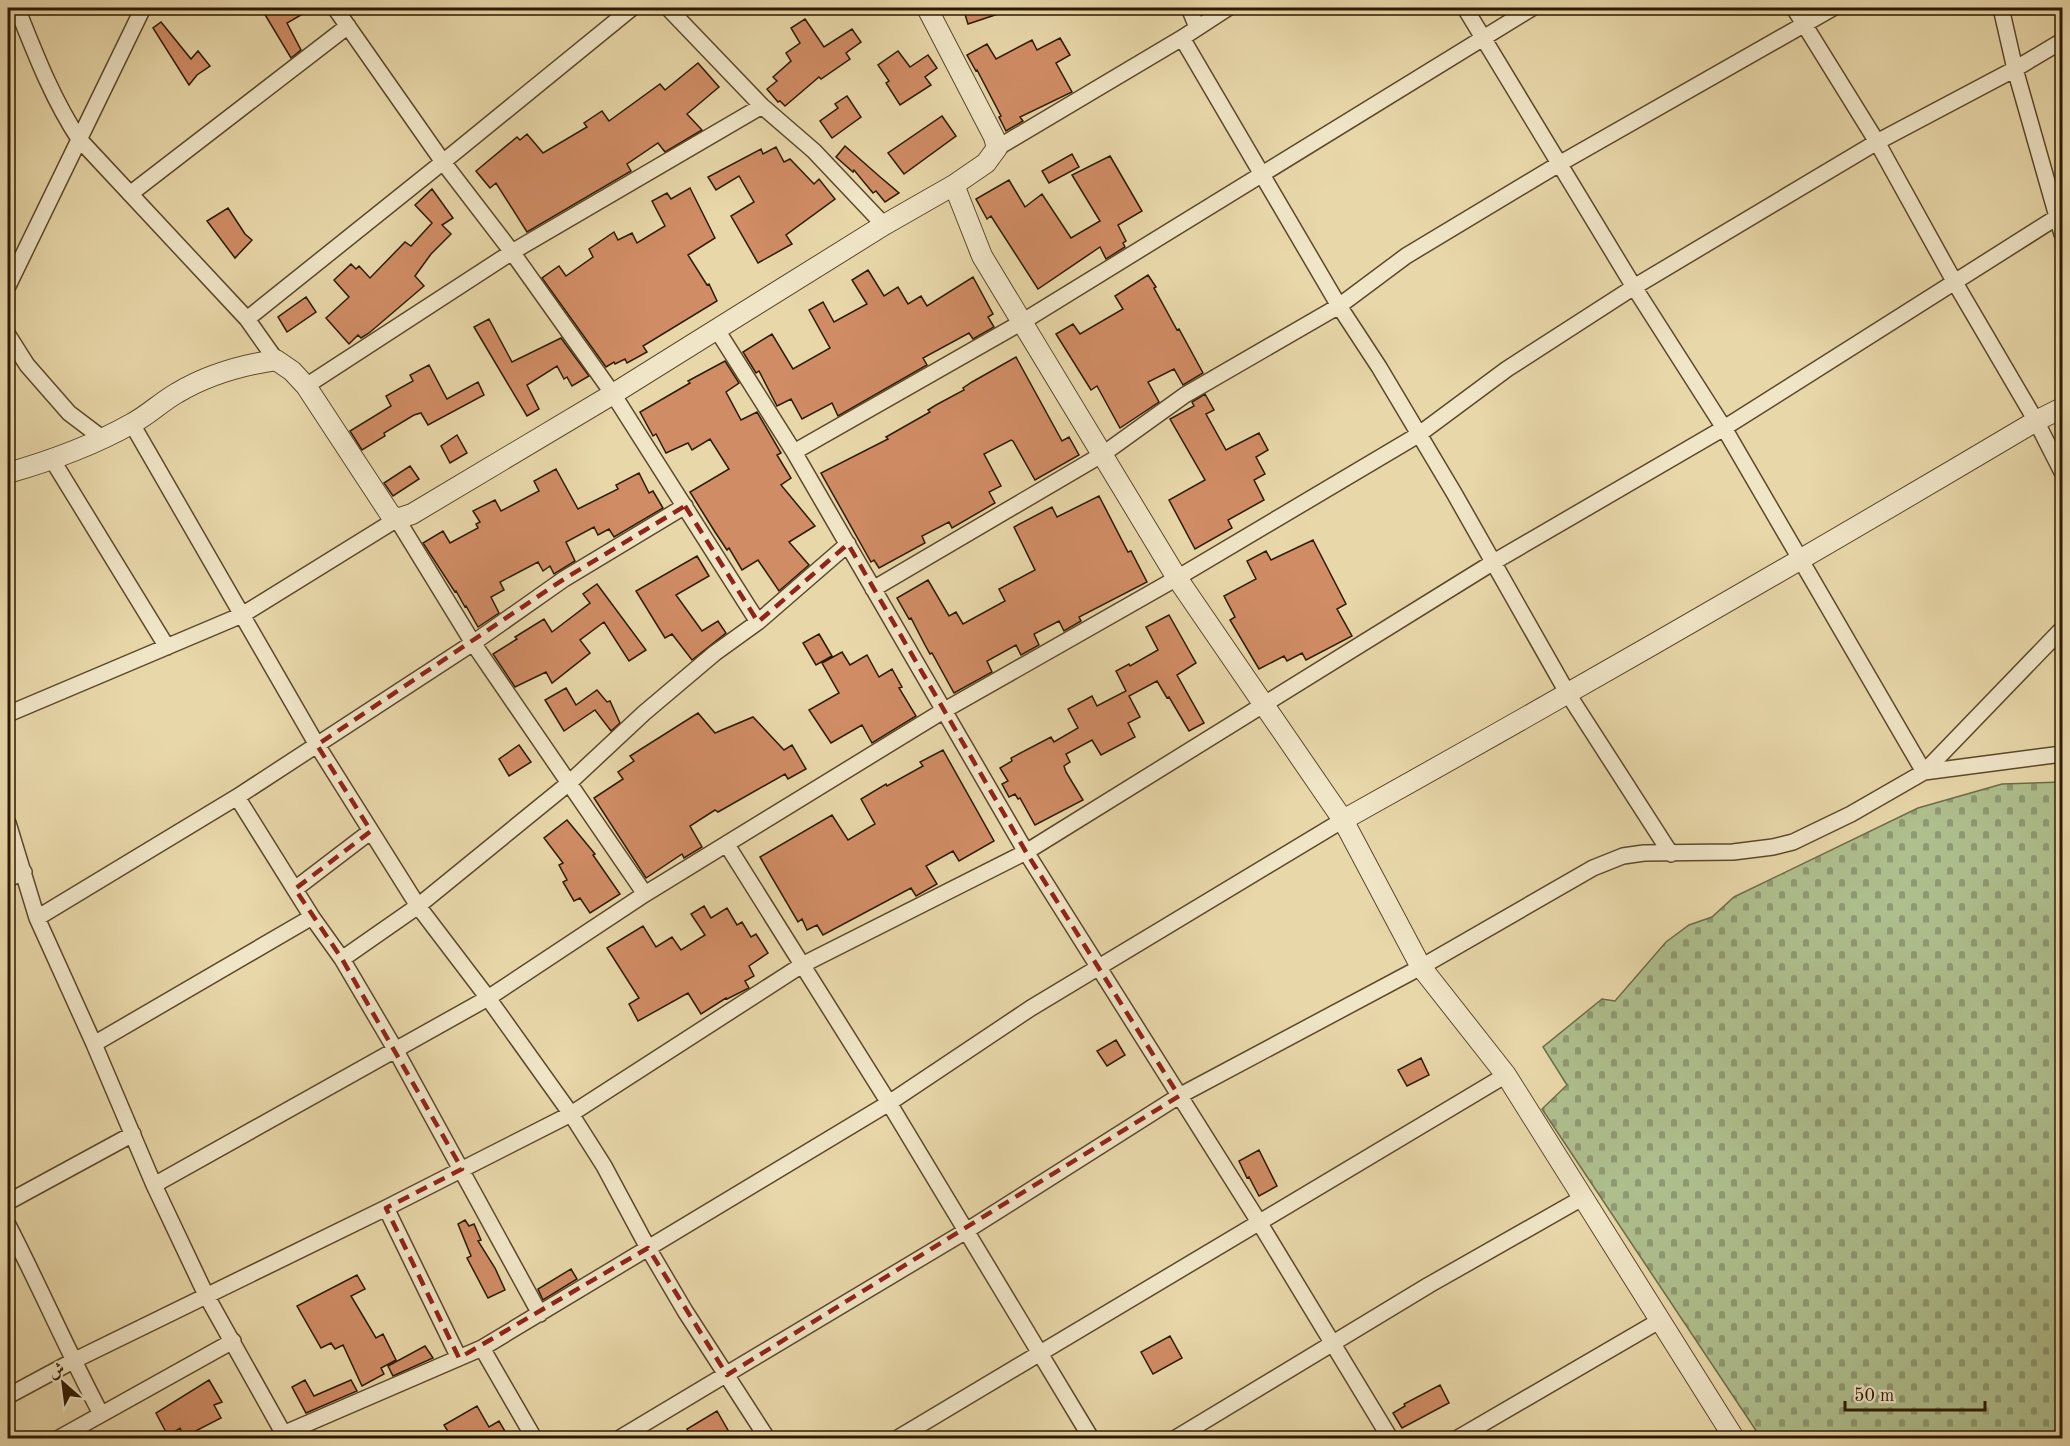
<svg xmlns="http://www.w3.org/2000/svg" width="2070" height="1446" font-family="'Old Standard TT',Amiri,serif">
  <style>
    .cemetery { fill: url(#cemetery-stones); stroke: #6e6c47; stroke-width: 1.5 }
    .building { fill: #d08c65; stroke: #2c1a00; stroke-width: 1.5 }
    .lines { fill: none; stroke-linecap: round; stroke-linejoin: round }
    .minor-casing { stroke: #5b492a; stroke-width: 18 }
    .tertiary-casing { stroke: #5b492a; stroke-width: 22 }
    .minor { stroke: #f0e5c7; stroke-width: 15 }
    .tertiary { stroke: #f0e5c7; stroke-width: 20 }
    .marked { fill: none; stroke: #8f2418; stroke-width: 4.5; stroke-dasharray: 12 8; stroke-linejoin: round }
  </style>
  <defs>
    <pattern id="cemetery-stones" width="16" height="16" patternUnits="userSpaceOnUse" patternTransform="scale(1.5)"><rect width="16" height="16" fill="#afbf8e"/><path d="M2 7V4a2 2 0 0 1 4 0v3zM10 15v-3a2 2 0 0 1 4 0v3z" fill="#8f9a72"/></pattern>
  </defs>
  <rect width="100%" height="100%" fill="#e8d7a9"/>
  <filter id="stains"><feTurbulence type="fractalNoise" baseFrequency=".00333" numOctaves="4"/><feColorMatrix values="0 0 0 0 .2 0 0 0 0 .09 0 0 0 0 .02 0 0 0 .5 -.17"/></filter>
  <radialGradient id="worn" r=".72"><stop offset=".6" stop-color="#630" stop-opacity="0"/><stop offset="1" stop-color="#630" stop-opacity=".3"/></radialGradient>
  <!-- cemetery -->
  <path class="cemetery" d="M 2062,782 L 2062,1438 L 1761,1438 L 1542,1109 L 1567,1085 L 1543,1047 L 1602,999 L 1615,1001 L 1666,942 L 1689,925 L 1712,917 L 1734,897 L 1918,808 L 2002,784 Z"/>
  <!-- building -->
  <path class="building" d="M 261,8 L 313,8 L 287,23 L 301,50 L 291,58 Z
    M 963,8 L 1009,8 L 1010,10 L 968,24 Z
    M 805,19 L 824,47 L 852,29 L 861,42 L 846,53 L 850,59 L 821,79 L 819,77 L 785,106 L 780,101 L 778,102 L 767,89 L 777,81 L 773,77 L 791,61 L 786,53 L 800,43 L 791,28 Z
    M 161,22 L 191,59 L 198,51 L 210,66 L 197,75 L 189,85 L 153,28 Z
    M 1060,38 L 1070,55 L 1056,63 L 1072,92 L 1020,117 L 1023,121 L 1006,131 L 999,117 L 1001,116 L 977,70 L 976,71 L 967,55 L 987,44 L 996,59 L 1032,40 L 1037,50 Z
    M 898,51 L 910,67 L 928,55 L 937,68 L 925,77 L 931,85 L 900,105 L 886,83 L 889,81 L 878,65 Z
    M 698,63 L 719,87 L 687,114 L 702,130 L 665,152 L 658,143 L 627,164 L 631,171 L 527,232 L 496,183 L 490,188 L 476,171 L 517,137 L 520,140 L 527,134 L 543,153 L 587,127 L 584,123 L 602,111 L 609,121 L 660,84 L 665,90 Z
    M 847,96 L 861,117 L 832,138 L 820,121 L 838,108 L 835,104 Z
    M 942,116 L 956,136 L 904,174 L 888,153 Z
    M 845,146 L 879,176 L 899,193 L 885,202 L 876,191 L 873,193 L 854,170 L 853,172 L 836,157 Z
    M 776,147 L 784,162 L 790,159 L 814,184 L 819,179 L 835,199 L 786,235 L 792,244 L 758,263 L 731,216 L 754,202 L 739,176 L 716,190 L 708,177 L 761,149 L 763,154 Z
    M 1072,154 L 1079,167 L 1049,183 L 1042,171 Z
    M 1110,156 L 1142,211 L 1118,225 L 1126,241 L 1123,243 L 1125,247 L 1106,259 L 1100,247 L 1038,289 L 991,216 L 987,219 L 976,199 L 1009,180 L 1025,207 L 1042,194 L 1071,238 L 1100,221 L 1072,175 Z
    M 690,188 L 715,238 L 688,255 L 707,285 L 709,284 L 717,301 L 643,346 L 647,352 L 627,363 L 625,359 L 615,364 L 614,362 L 606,367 L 542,278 L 559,266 L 566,276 L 593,257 L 589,249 L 614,232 L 618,240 L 632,233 L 637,243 L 665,226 L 652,201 L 667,193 L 671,199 Z
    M 432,189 L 453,218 L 442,225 L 451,234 L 431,254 L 415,276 L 424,286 L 369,333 L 361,338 L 358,335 L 349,344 L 326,318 L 349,297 L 334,280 L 351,264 L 356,269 L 359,266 L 370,278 L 405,242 L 411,246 L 432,223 L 415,205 Z
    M 228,208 L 245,234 L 252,240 L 235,258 L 207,221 Z
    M 868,270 L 884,296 L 898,287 L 908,304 L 921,296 L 927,306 L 973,277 L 993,314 L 988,317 L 994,327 L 973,339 L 969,333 L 923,358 L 927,365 L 838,416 L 832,403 L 802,419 L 791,399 L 777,406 L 759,371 L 756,373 L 743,352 L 772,334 L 793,369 L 830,348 L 809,310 L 823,302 L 834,322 L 867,304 L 852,280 Z
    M 1148,275 L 1156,287 L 1154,288 L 1177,330 L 1179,329 L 1203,373 L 1183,385 L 1174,369 L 1148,382 L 1159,402 L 1120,428 L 1097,386 L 1091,390 L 1056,334 L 1073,324 L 1080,334 L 1123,309 L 1115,296 Z
    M 306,297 L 316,312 L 287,332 L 278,317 Z
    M 489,319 L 512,362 L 561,338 L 589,376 L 572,386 L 567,377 L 564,379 L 557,366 L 527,385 L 539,409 L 527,416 L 474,327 Z
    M 1016,357 L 1062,441 L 1069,437 L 1079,455 L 1035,480 L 1013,441 L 1011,440 L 984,454 L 1001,486 L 989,492 L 995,503 L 952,528 L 949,522 L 922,536 L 925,543 L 879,568 L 874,560 L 871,562 L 821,473 L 888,439 L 886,437 L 930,412 L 928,410 L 936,405 L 964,390 L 963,388 L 972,382 Z
    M 725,361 L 739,383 L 726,392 L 741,420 L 757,412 L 781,453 L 777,455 L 791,478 L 781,485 L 815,526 L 789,542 L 809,565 L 779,591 L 758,560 L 742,570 L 729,548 L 727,550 L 715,532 L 690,492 L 729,469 L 710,439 L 692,450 L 688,443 L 666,453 L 656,434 L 653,436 L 640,412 L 690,383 L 688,381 Z
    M 429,365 L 447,399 L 478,382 L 484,395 L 428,425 L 421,413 L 414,415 L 384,433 L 385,436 L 362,450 L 350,431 L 391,406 L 386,396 L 413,381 L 410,375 Z
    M 1205,394 L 1214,410 L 1206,414 L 1226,450 L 1259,433 L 1268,450 L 1256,457 L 1265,474 L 1254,480 L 1264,500 L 1228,520 L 1232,528 L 1195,549 L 1169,500 L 1205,480 L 1170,419 L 1194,406 L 1192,402 Z
    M 457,435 L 467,453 L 450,463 L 441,446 Z
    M 410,466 L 419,479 L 393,496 L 384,483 Z
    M 556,469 L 578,509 L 618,489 L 616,485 L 639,473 L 649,493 L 653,491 L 663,508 L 614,537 L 609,529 L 598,535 L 594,527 L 566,542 L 575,561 L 554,574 L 550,566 L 543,571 L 538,562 L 500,582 L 504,590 L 491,597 L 499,613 L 478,627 L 466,606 L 465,607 L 456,591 L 455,592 L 423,543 L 443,531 L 450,543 L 478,528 L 476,524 L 480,522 L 473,511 L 495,500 L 501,511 L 539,491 L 534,481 Z
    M 1099,496 L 1128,552 L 1131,551 L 1147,582 L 1079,617 L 1081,621 L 1064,631 L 1059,621 L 1034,634 L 1039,645 L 1021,655 L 1016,645 L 987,661 L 992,672 L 954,693 L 932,653 L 930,654 L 925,645 L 911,618 L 909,619 L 897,598 L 928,580 L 949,616 L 956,612 L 963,624 L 1005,601 L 999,589 L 1035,570 L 1014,527 L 1052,507 L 1057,517 Z
    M 1313,540 L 1346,604 L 1337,609 L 1352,636 L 1306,660 L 1302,653 L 1287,661 L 1284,656 L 1259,669 L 1230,620 L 1235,617 L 1224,596 L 1256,579 L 1247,561 L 1266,551 L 1271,560 Z
    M 697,556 L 709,576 L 676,595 L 702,631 L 718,621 L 726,633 L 692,660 L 672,634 L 665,638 L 636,591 Z
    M 597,584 L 646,650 L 629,661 L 604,622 L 580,640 L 590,653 L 552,683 L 546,672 L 515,687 L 493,654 L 517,639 L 515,637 L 544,619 L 552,632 L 590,603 L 583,594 Z
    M 1169,615 L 1196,663 L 1177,675 L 1204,723 L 1189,731 L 1169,697 L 1167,698 L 1157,681 L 1129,696 L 1140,717 L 1128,723 L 1135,737 L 1101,755 L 1092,740 L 1066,754 L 1070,762 L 1064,766 L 1066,772 L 1083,800 L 1035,825 L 1020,798 L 1018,799 L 1015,794 L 1009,797 L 1002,784 L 1008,781 L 1000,768 L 1012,761 L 1011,758 L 1051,737 L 1054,742 L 1078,728 L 1068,709 L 1092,696 L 1097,706 L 1126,691 L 1116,671 L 1129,664 L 1130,666 L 1158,650 L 1146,627 Z
    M 819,634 L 832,656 L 816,665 L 803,643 Z
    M 842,652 L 850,665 L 867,655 L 879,677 L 892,669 L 902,687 L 899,688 L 916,716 L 872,743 L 862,725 L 831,743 L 809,710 L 839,693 L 822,663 Z
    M 566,688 L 576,705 L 597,690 L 607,702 L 610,701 L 620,723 L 611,731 L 595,710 L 564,731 L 545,700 Z
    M 698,713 L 715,733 L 753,717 L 784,750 L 792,745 L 806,769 L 788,779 L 785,774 L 718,812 L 715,810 L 690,826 L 702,847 L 684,858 L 682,854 L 646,878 L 594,798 L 623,779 L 618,772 L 634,761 L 630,756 Z
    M 519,745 L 531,762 L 509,776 L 499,759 Z
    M 943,750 L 994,841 L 959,861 L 953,851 L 926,866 L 937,884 L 916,896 L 911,888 L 823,935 L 817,925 L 807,930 L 802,919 L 798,922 L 760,857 L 832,815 L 848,840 L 875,824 L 861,799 L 886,784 L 887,786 L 923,766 L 920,762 Z
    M 567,820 L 595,854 L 593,855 L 620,894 L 590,913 L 580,898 L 574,901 L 563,882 L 567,880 L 559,865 L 563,863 L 544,838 Z
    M 704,906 L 711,918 L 727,908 L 737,925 L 742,922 L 751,937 L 756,934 L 768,953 L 749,966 L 754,976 L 745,981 L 749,988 L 727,999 L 726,998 L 701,1014 L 688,993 L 638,1021 L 629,1004 L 639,998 L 607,948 L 643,926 L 656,947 L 672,937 L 681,950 L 705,935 L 691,914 Z
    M 1116,1040 L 1125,1055 L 1107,1066 L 1097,1051 Z
    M 1421,1058 L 1429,1075 L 1407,1086 L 1398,1070 Z
    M 1259,1150 L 1277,1186 L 1259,1196 L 1249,1177 L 1247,1178 L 1239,1161 Z
    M 465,1220 L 469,1226 L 474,1224 L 481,1240 L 478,1241 L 495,1268 L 505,1290 L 488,1298 L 467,1258 L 471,1256 L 458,1224 Z
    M 571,1269 L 577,1279 L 543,1300 L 538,1289 Z
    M 357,1275 L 365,1289 L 351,1296 L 376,1338 L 383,1334 L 396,1360 L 381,1368 L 384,1374 L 362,1386 L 343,1345 L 335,1349 L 331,1343 L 321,1348 L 297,1306 Z
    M 1170,1336 L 1182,1358 L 1153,1374 L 1141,1352 Z
    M 425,1346 L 433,1358 L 393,1376 L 388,1366 Z
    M 209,1380 L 222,1402 L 214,1405 L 221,1418 L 184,1437 L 180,1428 L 168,1436 L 156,1413 Z
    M 305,1380 L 314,1396 L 351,1380 L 357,1391 L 306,1413 L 292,1387 Z
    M 1440,1385 L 1449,1403 L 1402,1428 L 1393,1413 L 1405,1406 L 1404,1404 Z
    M 477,1406 L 489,1427 L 499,1421 L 509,1438 L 452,1438 L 444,1425 Z
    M 717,1411 L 729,1432 L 718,1438 L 692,1438 L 687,1429 Z"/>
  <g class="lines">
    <!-- minor casing -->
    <g class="minor-casing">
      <path id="minor" d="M 17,8 C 35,53 52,98 79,139 L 247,319 L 276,360
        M 335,8 L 443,162 L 512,252 L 613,394 L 758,622
        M 668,8 L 762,106 L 814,151 L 884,225
        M 1189,8 L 1197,27
        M 1465,8 L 1634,287 L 1724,428 L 1924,772 L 2062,754
        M 1794,8 L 1877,142 L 1954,281 L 2036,421 L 2062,472
        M 2001,8 L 2015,69 L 2062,234
        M 1182,38 L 1339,306 L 1379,367 L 1454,493 L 1568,694 L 1671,854
        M 997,148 L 1182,38 L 1228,8
        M 130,194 L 348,26
        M 8,286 L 143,8
        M 247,319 L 443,162 L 632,8
        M 717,330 L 794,452 L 1026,852 L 1259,1222 L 1390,1438
        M 8,335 L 27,365 L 69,413 L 102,438
        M 306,386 L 512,252 L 762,106
        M 132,424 L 317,745 L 418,906 L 488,998 L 571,1114 L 604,1166 L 648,1248 L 685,1311 L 767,1438
        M 794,452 L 1022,322 L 1532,8
        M 53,461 L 167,647
        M 873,589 L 1103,454 L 1185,395 L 1339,306 L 1406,256 L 1559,164 L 1833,8
        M 8,714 L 242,615 L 397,519 L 473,643 L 645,894
        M 237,797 L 312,917 L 342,959 L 395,1049 L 540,1314
        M 8,823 L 37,918 L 94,1044 L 154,1185 L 206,1295 L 286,1438
        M 727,845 L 889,1103 L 1091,1438
        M 8,879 L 24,872
        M 295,889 L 371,831
        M 37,918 L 237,797 L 473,643 L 564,579 L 685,506
        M 342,959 L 418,906 L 569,783 L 644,713 L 715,653 L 758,622 L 848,544
        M 94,1044 L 312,917
        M 154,1185 L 488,998 L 645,894 L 943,711 L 1177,578 L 1418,435 L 1507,369 L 1634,287 L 1877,142 L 2015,69 L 2062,41
        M 8,1202 L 133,1134
        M 386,1208 L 459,1358
        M 8,1225 C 40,1287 68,1352 101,1414
        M 482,1348 L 534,1438
        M 8,1396 L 73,1361 L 386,1208 L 571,1114 L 802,965 L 1026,852 L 1492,563 L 1724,428 L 2062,214
        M 283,1434 L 482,1348 L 889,1103 L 1031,1008 L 1343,820
        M 59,1438 L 233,1341
        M 620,1438 L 966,1231 L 1179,1096 L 1421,967 L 1593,868 L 1623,856 L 1644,853 L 1733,852 L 1773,847 L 1793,842 L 1851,814 L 1924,772 L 2062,629
        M 898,1438 L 1506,1075
        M 1176,1438 L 1429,1285 L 1584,1197
        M 1458,1438 L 1659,1321"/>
    </g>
    <!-- tertiary casing -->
    <g class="tertiary-casing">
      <path id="tertiary" d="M 954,185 L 982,256 L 1177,578 L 1343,820 L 1421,967 L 1506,1075 L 1734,1438
        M 8,473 C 50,461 92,446 131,424 C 147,416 161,402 177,393 C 207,375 242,365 276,360 L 292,371 L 306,386 L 390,514 L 397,519 L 412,514 L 613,394 L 884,225 L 954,185 L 986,163 L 997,148 L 994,137 L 927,8
        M 1343,820 C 1576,690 1807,557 2036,421 L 2062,408"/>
    </g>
    <!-- minor -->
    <use href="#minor" class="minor"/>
    <!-- tertiary -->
    <use href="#tertiary" class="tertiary"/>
  </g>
  <!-- marked area -->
  <path class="marked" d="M 685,506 L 758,622 L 848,544 L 1026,852 L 1179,1096 L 727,1375 L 648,1248 L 459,1358 L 386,1208 L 462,1169 L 342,959 L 295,889 L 371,831 L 317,745 L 564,579 Z"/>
  <!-- margin -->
  <rect width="2070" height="1446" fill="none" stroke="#e8d7a9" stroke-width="30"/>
  <rect x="9" y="9" width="2052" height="1428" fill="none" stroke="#2c1a00" stroke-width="3"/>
  <rect x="15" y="15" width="2040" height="1416" fill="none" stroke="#2c1a00" stroke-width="1.5"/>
  <!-- north arrow -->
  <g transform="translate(63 1383) rotate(332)" stroke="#f0e5c7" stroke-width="4.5" paint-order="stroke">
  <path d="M0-4.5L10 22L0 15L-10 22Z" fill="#2c1a00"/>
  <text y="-9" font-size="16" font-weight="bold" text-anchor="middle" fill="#2c1a00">ش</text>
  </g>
  <!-- scale -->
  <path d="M1845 1401v9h140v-9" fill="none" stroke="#2c1a00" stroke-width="3"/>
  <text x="1854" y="1401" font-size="18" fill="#2c1a00" stroke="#f0e5c7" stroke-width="4.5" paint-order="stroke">50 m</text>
  <rect width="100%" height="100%" filter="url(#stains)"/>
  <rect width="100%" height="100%" fill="url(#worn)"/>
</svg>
